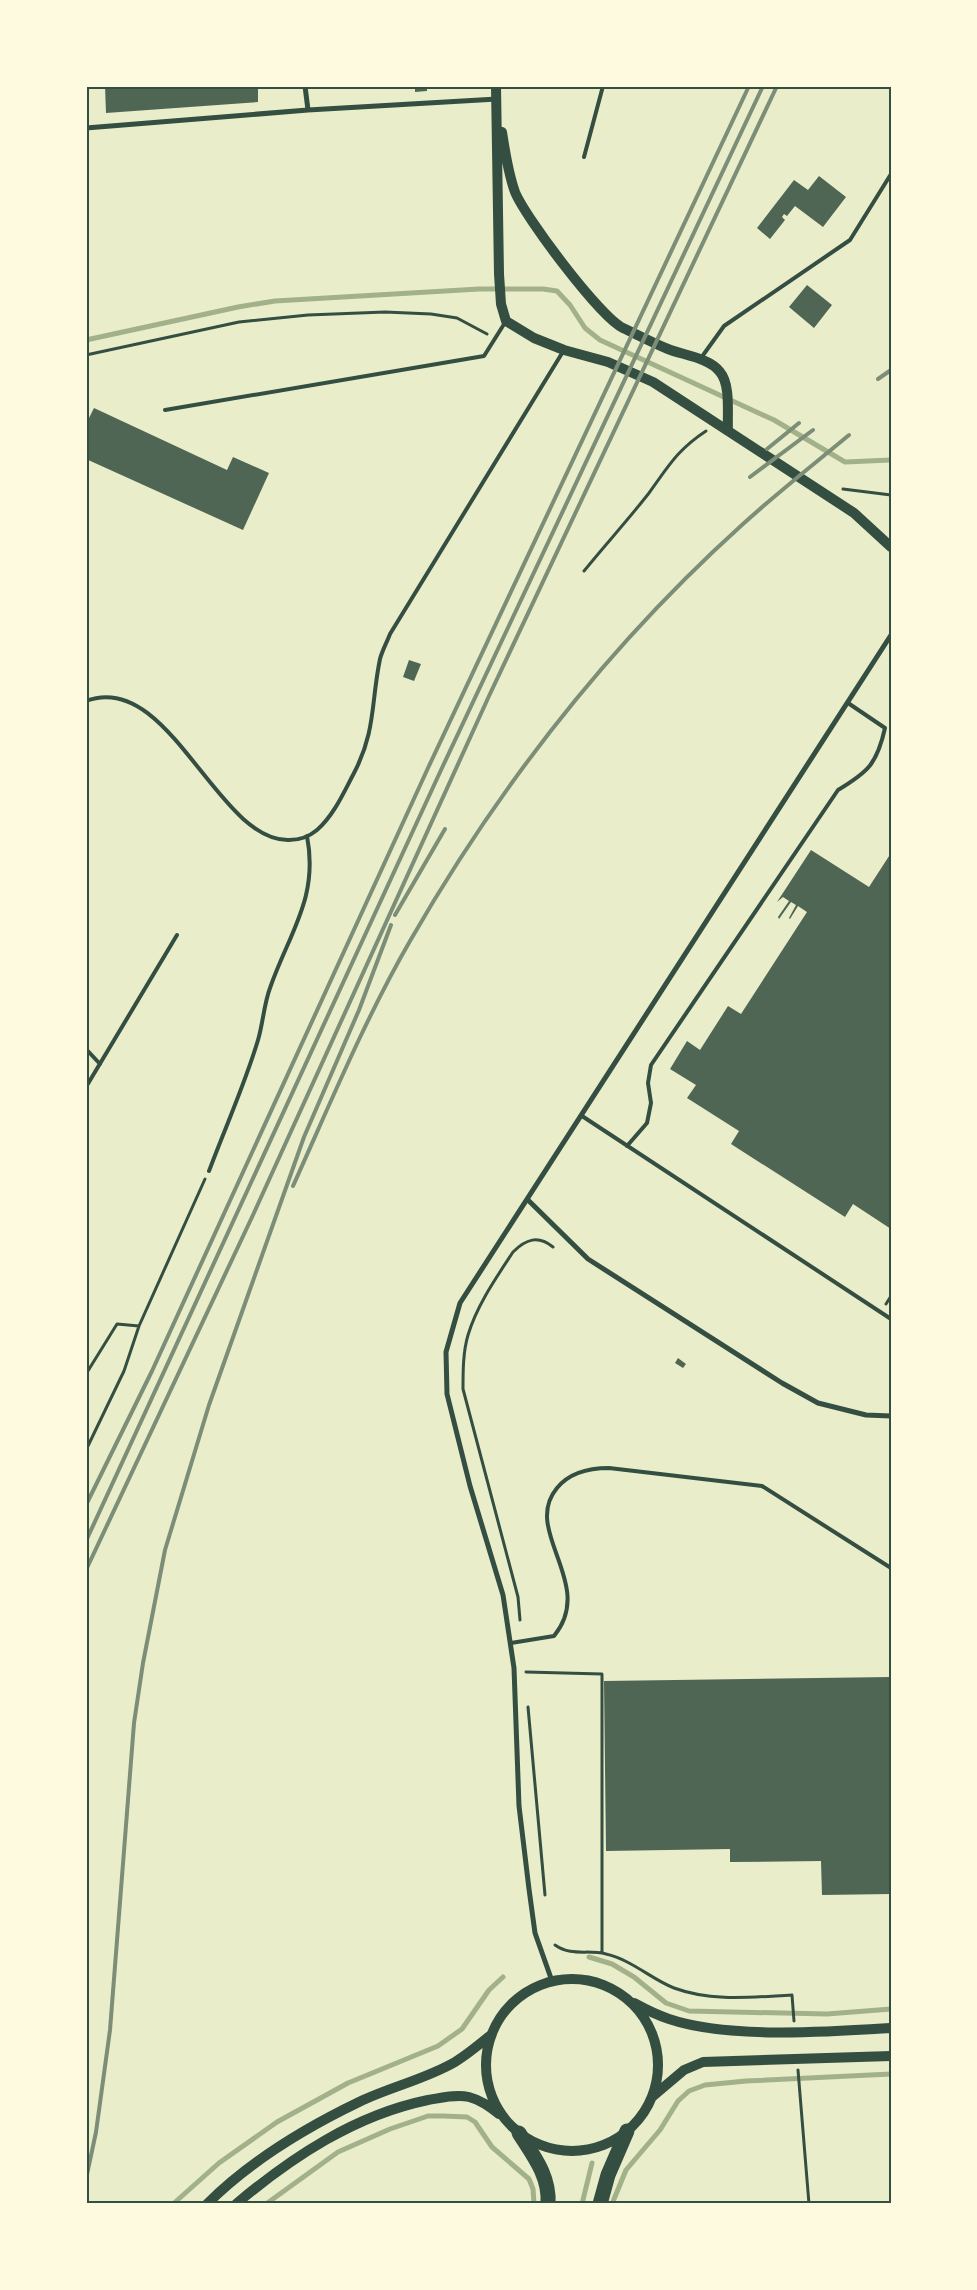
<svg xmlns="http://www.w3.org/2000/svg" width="977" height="2290" font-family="'Space Grotesk',sans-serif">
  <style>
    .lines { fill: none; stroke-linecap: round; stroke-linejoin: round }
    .stream { stroke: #a3b18a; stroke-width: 5 }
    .building { fill: #4f6655 }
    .path { stroke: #344e41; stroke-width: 3 }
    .service { stroke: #344e41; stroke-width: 4 }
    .minor { stroke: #344e41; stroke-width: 5 }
    .secondary { stroke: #344e41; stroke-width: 10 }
    .motorway { stroke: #344e41; stroke-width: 15 }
    .rail { stroke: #7c8e77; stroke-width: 4 }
    .neatline { fill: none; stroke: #344e41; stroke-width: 2 }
  </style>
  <rect width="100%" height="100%" fill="#e9edc9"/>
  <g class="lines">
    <!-- stream -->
    <path class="stream" d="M 86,340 L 238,307 L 275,301 L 479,289 L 543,289 L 557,291 L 570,305 L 585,328 L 600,340 L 774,420 L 845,462 L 891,460
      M 589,1957 L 612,1964 L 634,1977 L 666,2003 L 689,2011 L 827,2014 L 891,2009
      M 173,2204 L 219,2163 L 277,2122 L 348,2083 L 438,2046 L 462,2029 L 489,1990 L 503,1977
      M 266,2204 L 338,2152 L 390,2129 L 428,2116 L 443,2116 L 467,2117 L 475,2122 L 492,2147 L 529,2179 L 533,2189 L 534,2204
      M 582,2204 L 592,2163
      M 612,2204 L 626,2170 L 660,2130 L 678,2101 L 689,2091 L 705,2085 L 746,2081 L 891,2074"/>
  </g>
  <!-- building -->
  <path class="building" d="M 105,86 L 258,86 L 258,102 L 106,113 Z
    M 415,86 L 427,86 L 427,91 L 415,92 Z
    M 819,176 L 846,197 L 823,227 L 795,206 L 787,216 L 784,214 L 782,217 L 785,220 L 770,239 L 757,228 L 794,180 L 808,190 Z
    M 807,285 L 832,305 L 814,328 L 789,307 Z
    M 94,408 L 227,470 L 233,457 L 269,473 L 243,530 L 86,459 L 86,424 Z
    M 409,660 L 421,664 L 414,681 L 403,677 Z
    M 811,850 L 869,887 L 891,853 L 891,1229 L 853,1204 L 845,1217 L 731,1144 L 739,1131 L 687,1098 L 696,1085 L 670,1069 L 687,1041 L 700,1050 L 728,1006 L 741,1014 L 807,912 L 798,906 L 790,919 L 789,918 L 796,905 L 791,902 L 779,919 L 778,917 L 789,901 L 783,897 L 777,902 Z
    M 678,1358 L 686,1364 L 683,1368 L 675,1363 Z
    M 891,1677 L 891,1894 L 822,1895 L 821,1861 L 730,1862 L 730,1849 L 606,1851 L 604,1681 Z"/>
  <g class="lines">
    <!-- path -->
    <path class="path" d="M 86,355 L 239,322 L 308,315 L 385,312 L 431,314 L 457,318 L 487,334
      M 843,489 L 891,495
      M 584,571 C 605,545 628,520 649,493 C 668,467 677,450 706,431
      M 886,1304 L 891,1296
      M 86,1374 L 117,1324 L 139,1326
      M 86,1450 L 124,1371 L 139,1326 L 205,1179
      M 520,1620 L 518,1597 L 463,1389 C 463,1371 463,1352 468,1335 C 477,1305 496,1278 513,1252 C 526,1239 538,1235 553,1247
      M 526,1672 L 602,1674 L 602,1953
      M 528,1707 L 545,1895
      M 555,1945 C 572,1957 588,1949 606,1954 C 632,1960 651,1979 674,1988 C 712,2002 752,1997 792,1995 L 794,2021
      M 798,2070 L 809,2204"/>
    <!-- service -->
    <path class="service" d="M 584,157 L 603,86
      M 701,358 L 724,326 L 850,240 L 891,174
      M 165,410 L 484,356 L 506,321
      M 86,701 C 169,669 217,842 289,840 C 299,840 310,836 317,830 C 334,815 344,792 354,773 C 376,731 371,702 380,659 C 382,651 387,642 390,634 L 564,350
      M 86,1049 L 100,1064
      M 86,1087 L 177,935
      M 582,1116 L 891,1319
      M 627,1146 L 647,1123 L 651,1103 L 648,1083 L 651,1065 L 838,790 C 868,772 877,764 885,728 L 848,703
      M 209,1171 C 225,1128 245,1084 258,1040 C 263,1023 264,1004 270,988 C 289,933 319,898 307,836
      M 511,1643 L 554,1636 C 597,1584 521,1531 557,1488 C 570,1472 589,1468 609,1468 L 762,1486 L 891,1568"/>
    <!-- minor -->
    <path class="minor" d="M 305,86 L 308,110
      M 86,128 L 308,110 L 497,99
      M 527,1199 L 588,1259 L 782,1383 L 818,1403 L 866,1415 L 891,1416
      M 552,1981 L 535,1933 L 529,1889 L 519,1806 L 514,1668 L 503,1595 L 470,1486 L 447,1394 L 446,1352 L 460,1303 L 891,635"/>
    <!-- secondary -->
    <path class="secondary" d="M 496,86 L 499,274 L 501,304 L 506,321 L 534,338 L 564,350 L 608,362 L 653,382 L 854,513 L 891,547
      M 502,132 C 505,151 508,173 515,192 C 525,217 600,317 623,328 C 638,335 653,343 668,349 C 683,355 710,358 720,372 C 731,385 727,414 728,431
      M486 2065a86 86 0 1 1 172 0a86 86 0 1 1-172 0Z
      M 634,2003 C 645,2009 657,2015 669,2019 C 728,2039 828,2032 891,2028
      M 652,2097 L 684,2070 L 703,2062 L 891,2056
      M 207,2204 C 250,2161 305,2128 359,2102 C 390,2087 426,2079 455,2062 C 468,2054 480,2044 492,2034
      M 236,2204 C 292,2157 355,2115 428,2100 C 441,2098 456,2094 469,2097 C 481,2100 490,2107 499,2114"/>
    <!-- motorway -->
    <path class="motorway" d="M 519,2133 C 533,2155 550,2176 548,2204
      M 600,2204 L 608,2175 L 627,2131"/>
    <!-- rail -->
    <path class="rail" d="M 878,379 L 891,370
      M 767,449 L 799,423
      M 750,477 L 813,430
      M 395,915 L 445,829
      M 293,1186 C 330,1104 365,1019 410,941 C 499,786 610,644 743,524 C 777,493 813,465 849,435
      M 86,1505 L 152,1371 L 428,768 L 749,86
      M 86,1541 L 441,770 L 763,86
      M 86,1570 L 253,1215 L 489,696 L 777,86
      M 86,2179 L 96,2132 L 110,2030 L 134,1723 L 143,1663 L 165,1550 L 209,1405 L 304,1137 L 359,1010 L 391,925"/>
  </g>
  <!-- border -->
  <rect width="977" height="2290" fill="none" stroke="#fefae0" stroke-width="175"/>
  <rect x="88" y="88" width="802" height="2114" class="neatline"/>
</svg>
